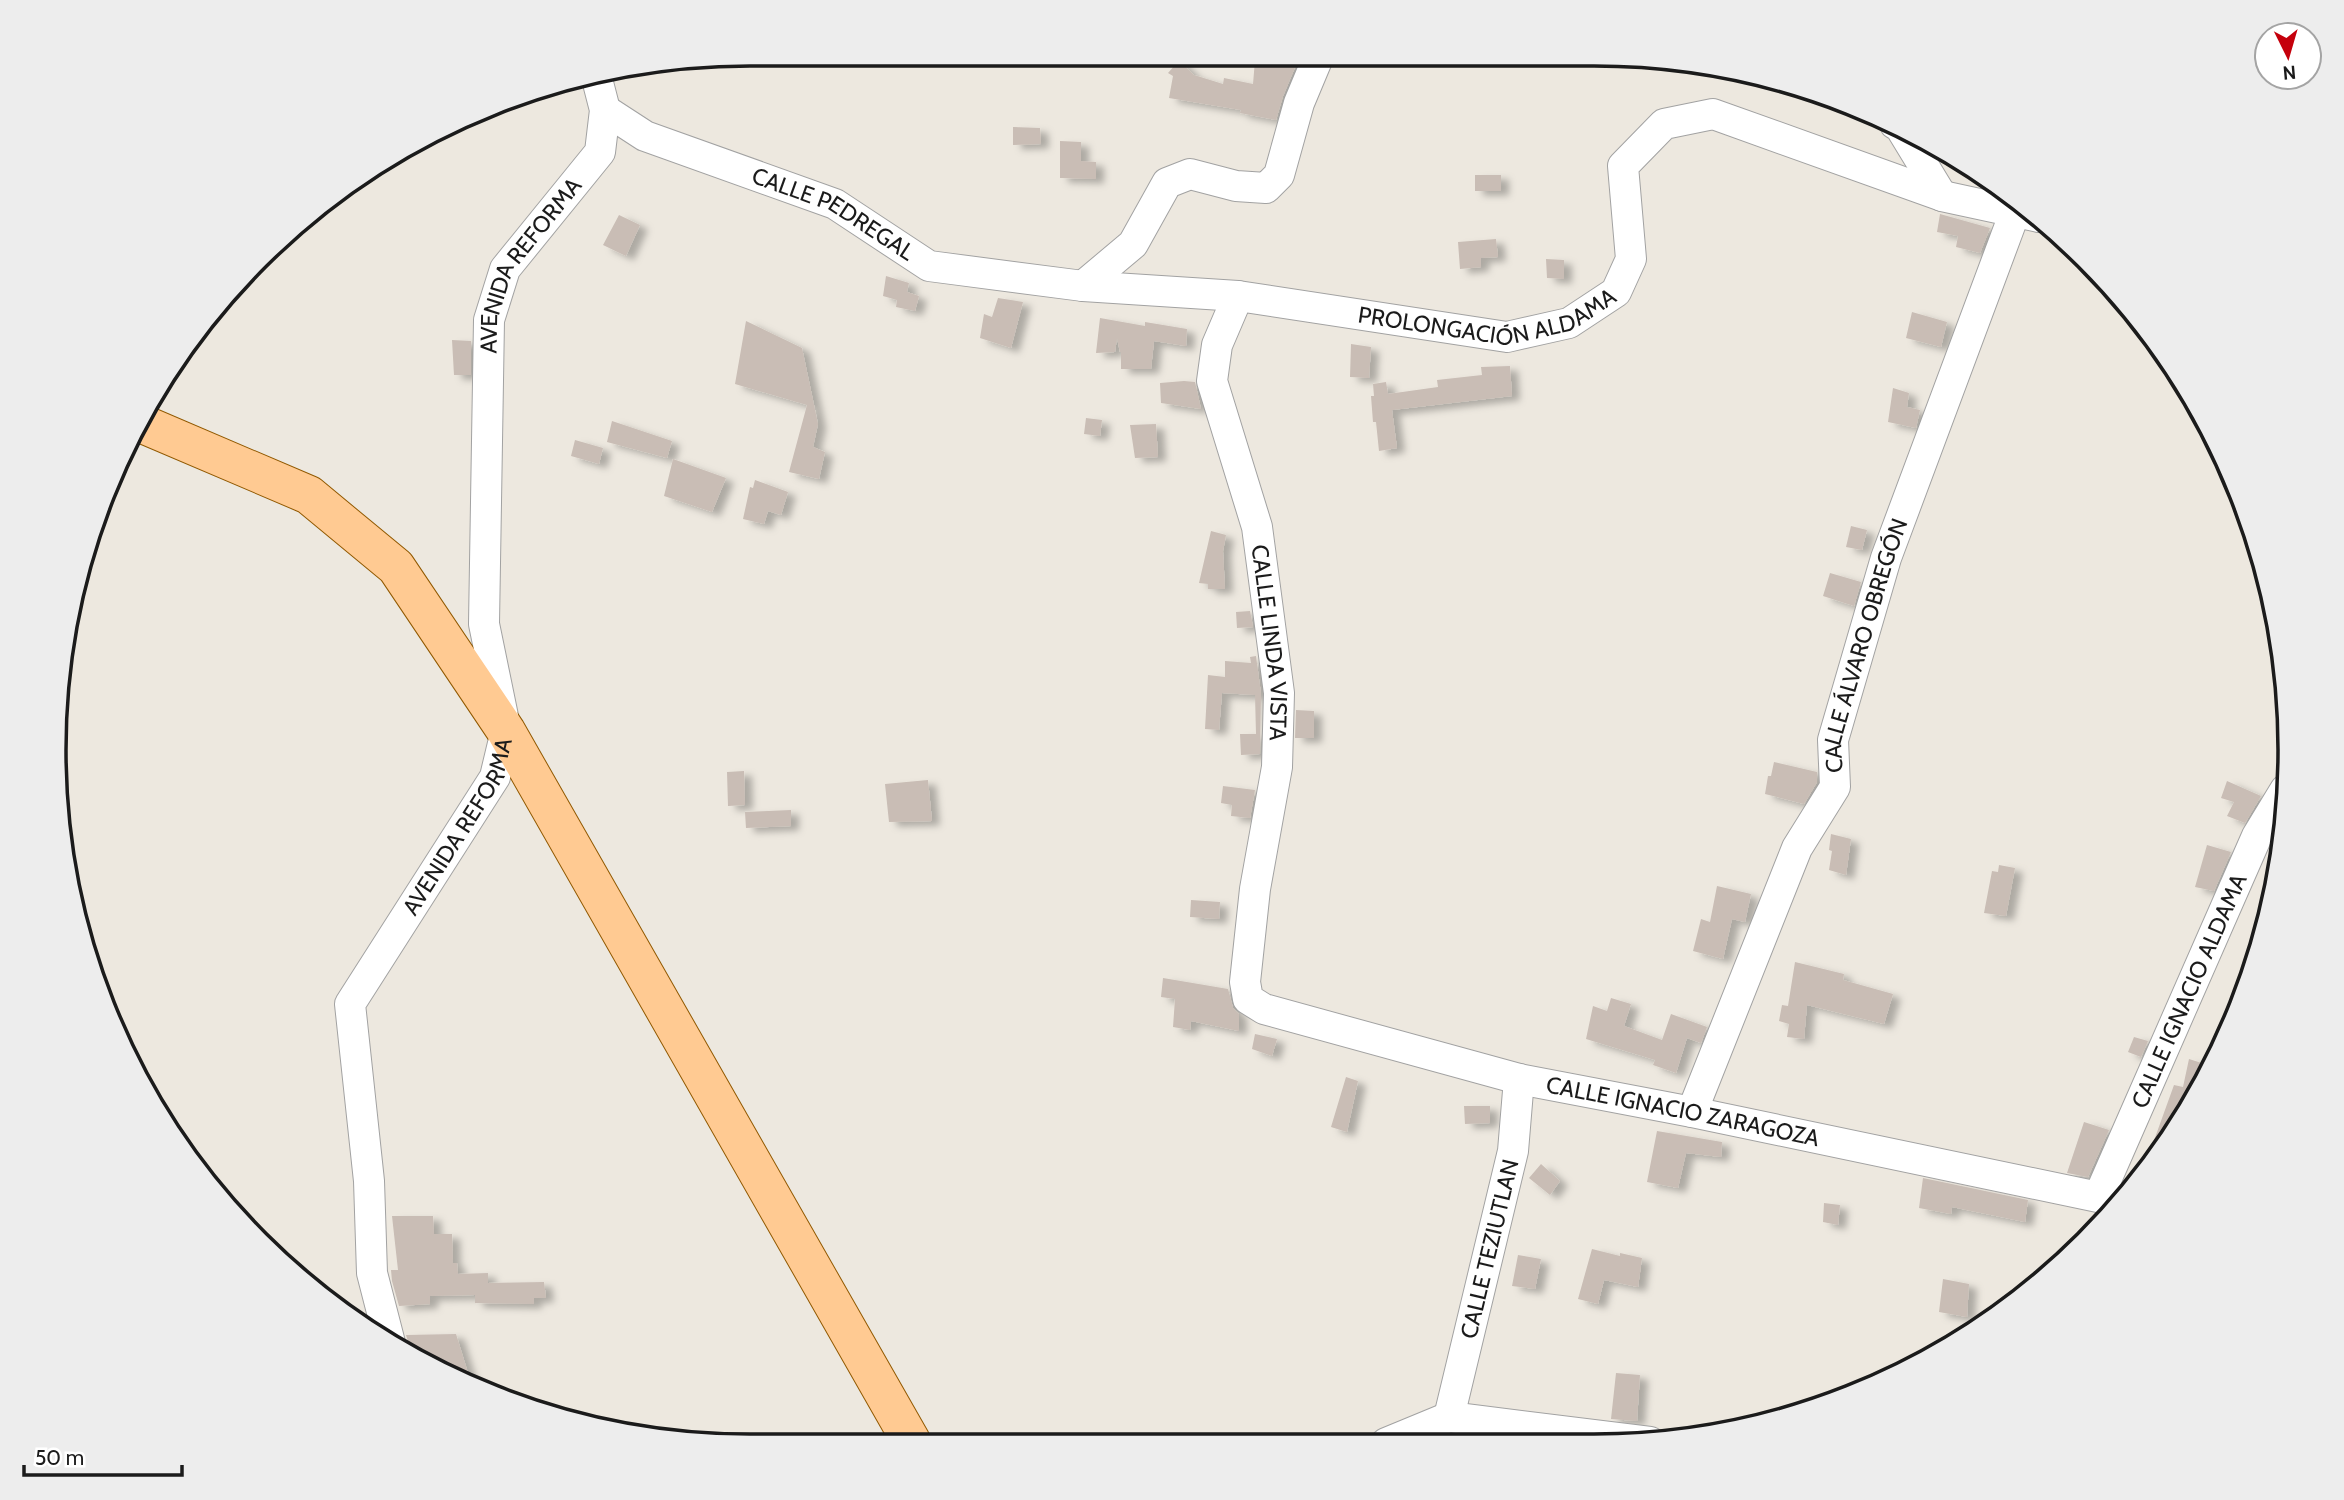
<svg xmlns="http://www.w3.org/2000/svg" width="2344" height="1500" font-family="Cabin,sans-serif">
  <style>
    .building { fill: #c9bdb5; filter: url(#shadow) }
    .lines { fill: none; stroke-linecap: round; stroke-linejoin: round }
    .minor-casing { stroke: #a2a2a2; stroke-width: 32 }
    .major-casing { stroke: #915900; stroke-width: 40 }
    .minor { stroke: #fff; stroke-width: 30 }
    .major { stroke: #ffca92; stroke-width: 38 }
    .labels { text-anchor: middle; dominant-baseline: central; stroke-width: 7; stroke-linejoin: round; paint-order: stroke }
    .street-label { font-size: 23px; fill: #1b1b1b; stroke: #fff }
    .rim { fill: none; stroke: #1b1b1b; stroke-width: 3.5 }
  </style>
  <defs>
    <filter id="shadow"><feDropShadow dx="8" dy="4.5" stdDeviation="3.5" flood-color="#0004"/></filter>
  </defs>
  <rect width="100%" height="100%" fill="#ede8df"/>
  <!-- building -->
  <path class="building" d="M 1176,60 L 1179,60 L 1194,75 L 1223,84 L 1224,78 L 1253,84 L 1255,60 L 1298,60 L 1283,96 L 1276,120 L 1240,113 L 1241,110 L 1169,98 L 1173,76 L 1168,73 L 1175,65 Z
    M 1013,127 L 1040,128 L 1041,144 L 1013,145 Z
    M 1060,141 L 1081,142 L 1081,161 L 1096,162 L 1096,179 L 1060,178 Z
    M 1475,175 L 1501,175 L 1501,191 L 1475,191 Z
    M 1940,214 L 1990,228 L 1980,253 L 1956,247 L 1958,236 L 1937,232 Z
    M 619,215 L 640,225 L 626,256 L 603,245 Z
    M 1496,239 L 1498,257 L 1481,258 L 1481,267 L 1460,269 L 1458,242 Z
    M 1546,259 L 1564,260 L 1564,279 L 1547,278 Z
    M 886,276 L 909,283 L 907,292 L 919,296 L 915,311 L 896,307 L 897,300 L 883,296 Z
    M 998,298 L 1023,302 L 1011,348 L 980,338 L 984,314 L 992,317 Z
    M 1912,312 L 1947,322 L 1941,347 L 1906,338 Z
    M 1100,318 L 1145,326 L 1145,322 L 1187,329 L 1186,346 L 1154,341 L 1151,369 L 1121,369 L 1121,352 L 1120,352 L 1117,338 L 1115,352 L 1096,353 Z
    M 746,321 L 802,348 L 818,424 L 813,447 L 825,452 L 819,479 L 789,472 L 807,405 L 735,384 Z
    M 452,340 L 471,341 L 471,375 L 454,375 Z
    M 1351,344 L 1371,347 L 1369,378 L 1350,377 Z
    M 1510,366 L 1512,396 L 1392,410 L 1397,448 L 1379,451 L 1376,422 L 1373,422 L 1371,396 L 1374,396 L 1373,384 L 1386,382 L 1388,394 L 1438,387 L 1437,380 L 1482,375 L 1481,367 Z
    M 1184,381 L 1195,382 L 1201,409 L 1161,403 L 1160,383 Z
    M 1893,388 L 1909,393 L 1907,407 L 1920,410 L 1916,428 L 1888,422 Z
    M 1086,418 L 1102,420 L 1100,436 L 1084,434 Z
    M 612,421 L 672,441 L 667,458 L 607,442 Z
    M 1156,424 L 1158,457 L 1135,458 L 1130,425 Z
    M 575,440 L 603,448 L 599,464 L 571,456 Z
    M 673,459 L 726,478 L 712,512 L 664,496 Z
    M 755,480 L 788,492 L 781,515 L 768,511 L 764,524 L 743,519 L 750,487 L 753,488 Z
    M 1851,526 L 1867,530 L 1862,550 L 1846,547 Z
    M 1211,531 L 1226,535 L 1223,551 L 1225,589 L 1208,589 L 1208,584 L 1199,583 Z
    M 1830,573 L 1861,582 L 1854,606 L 1823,596 Z
    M 1250,611 L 1253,627 L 1237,628 L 1236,612 Z
    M 1256,656 L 1261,694 L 1260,754 L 1241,755 L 1240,734 L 1256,734 L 1255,695 L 1222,693 L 1219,730 L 1205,729 L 1208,675 L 1225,677 L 1225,661 L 1251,663 L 1250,657 Z
    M 1296,710 L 1314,711 L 1314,738 L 1295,738 Z
    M 1774,762 L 1817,772 L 1817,782 L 1804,804 L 1765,794 L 1768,776 L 1771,776 Z
    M 744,771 L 745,805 L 728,806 L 727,772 Z
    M 928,780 L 932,821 L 889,822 L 885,784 Z
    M 2227,781 L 2261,796 L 2245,823 L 2227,816 L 2234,802 L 2221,798 Z
    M 1223,786 L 1255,790 L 1250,818 L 1231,816 L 1232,805 L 1221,803 Z
    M 791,810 L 791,826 L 746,828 L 745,812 Z
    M 1831,834 L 1851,839 L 1846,875 L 1829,870 L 1832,851 L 1829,850 Z
    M 2207,845 L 2231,852 L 2214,891 L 2195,887 Z
    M 1999,865 L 2015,868 L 2006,916 L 1984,913 L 1992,871 L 1998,872 Z
    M 1717,886 L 1751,894 L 1745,922 L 1732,919 L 1723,959 L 1693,951 L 1701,919 L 1710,922 Z
    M 1191,900 L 1220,902 L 1219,919 L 1190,917 Z
    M 1795,962 L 1844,974 L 1843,980 L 1893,994 L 1884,1024 L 1807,1005 L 1804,1039 L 1787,1037 L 1789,1024 L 1779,1021 L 1782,1005 L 1788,1006 Z
    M 1163,978 L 1228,989 L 1233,1008 L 1239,1014 L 1239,1031 L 1191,1021 L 1190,1030 L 1173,1027 L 1175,999 L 1161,997 Z
    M 1611,998 L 1631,1004 L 1624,1026 L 1662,1040 L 1671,1014 L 1707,1027 L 1701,1043 L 1687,1038 L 1676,1073 L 1653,1065 L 1655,1060 L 1586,1039 L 1593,1006 L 1607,1011 Z
    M 1255,1034 L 1277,1039 L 1272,1056 L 1252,1049 Z
    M 2134,1037 L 2148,1041 L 2141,1057 L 2128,1052 Z
    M 2189,1059 L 2211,1066 L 2197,1098 L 2153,1159 L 2148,1157 L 2174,1085 L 2183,1087 Z
    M 1346,1077 L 1358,1081 L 1347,1132 L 1331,1127 Z
    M 1464,1106 L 1490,1106 L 1490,1123 L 1465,1124 Z
    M 2084,1122 L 2109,1130 L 2088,1177 L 2067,1173 Z
    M 1657,1131 L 1722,1142 L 1721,1157 L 1686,1153 L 1678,1188 L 1647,1182 Z
    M 1541,1164 L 1560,1181 L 1550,1195 L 1529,1178 Z
    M 1923,1178 L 2028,1200 L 2025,1222 L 1952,1207 L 1951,1214 L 1919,1208 Z
    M 1824,1203 L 1840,1205 L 1838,1225 L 1823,1222 Z
    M 392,1216 L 433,1216 L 434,1234 L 452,1234 L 453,1263 L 457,1263 L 458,1274 L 488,1273 L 488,1283 L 544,1282 L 546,1298 L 534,1298 L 534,1304 L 475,1303 L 475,1295 L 430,1296 L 430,1304 L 399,1306 L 392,1281 L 391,1270 L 398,1270 Z
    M 1592,1249 L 1620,1256 L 1620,1253 L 1642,1258 L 1638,1287 L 1604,1280 L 1598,1304 L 1578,1299 Z
    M 1518,1255 L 1541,1259 L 1535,1289 L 1512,1286 Z
    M 1943,1279 L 1969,1284 L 1967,1317 L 1939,1312 Z
    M 456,1334 L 472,1386 L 412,1355 L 406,1335 Z
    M 1616,1373 L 1640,1375 L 1637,1421 L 1611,1419 Z"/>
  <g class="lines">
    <!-- minor casing -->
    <g class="minor-casing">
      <g id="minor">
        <path id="s1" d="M 605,110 L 645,136 L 835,204 L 929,266 L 1083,286 L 1238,296 L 1507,337 L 1569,323 L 1616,292 L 1631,259 L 1623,166 L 1664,124 L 1713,114 L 1942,196 L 2039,217"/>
        <path d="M 1895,124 L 1900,127 L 1942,196"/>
        <path d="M 1083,286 L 1133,244 L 1167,183 L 1190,174 L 1236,186 L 1266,188 L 1279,175 L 1299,103 L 1317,60"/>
        <path id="s2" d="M 1238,296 L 1217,345 L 1212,381 L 1257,527 L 1279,693 L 1277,767 L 1255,889 L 1245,982 L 1248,999 L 1264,1009 L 1519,1079 L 1692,1112 L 2122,1202"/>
        <path id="s3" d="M 1692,1112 L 1797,848 L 1835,787 L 1833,740 L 1886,558 L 2015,212"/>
        <path id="s4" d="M 2099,1196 L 2257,836 L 2285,790"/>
        <path id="s5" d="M 390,1343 L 372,1273 L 369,1181 L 350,1004 L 495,777 L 506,731 L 484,624 L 489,320 L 505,269 L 600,152 L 605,110 L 596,75"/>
        <path id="s6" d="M 1449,1417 L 1513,1151 L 1519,1079"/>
        <path d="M 1386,1443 L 1449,1417 L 1650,1442"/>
      </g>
    </g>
    <!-- major casing -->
    <g class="major-casing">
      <path id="major" d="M 138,422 L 309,495 L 396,567 L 506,731 L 911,1441"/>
    </g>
    <!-- minor -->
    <use href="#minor" class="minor"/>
    <!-- major -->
    <use href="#major" class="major"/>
  </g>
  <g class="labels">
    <!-- street labels -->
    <g class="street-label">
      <text stroke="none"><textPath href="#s1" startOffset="252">CALLE PEDREGAL</textPath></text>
      <text stroke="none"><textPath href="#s5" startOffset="1139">AVENIDA REFORMA</textPath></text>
      <text stroke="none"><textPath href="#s1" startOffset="928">PROLONGACIÓN ALDAMA</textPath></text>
      <text stroke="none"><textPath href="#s2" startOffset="359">CALLE LINDA VISTA</textPath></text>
      <text stroke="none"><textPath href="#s3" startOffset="502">CALLE ÁLVARO OBREGÓN</textPath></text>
      <text stroke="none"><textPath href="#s5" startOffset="551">AVENIDA REFORMA</textPath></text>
      <text stroke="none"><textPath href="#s4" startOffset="224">CALLE IGNACIO ALDAMA</textPath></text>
      <text stroke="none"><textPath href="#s2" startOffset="1169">CALLE IGNACIO ZARAGOZA</textPath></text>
      <text stroke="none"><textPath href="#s6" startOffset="173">CALLE TEZIUTLAN</textPath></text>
    </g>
  </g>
  <!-- crop -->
  <path d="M0 0H2344V1500H0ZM750 66H1594A684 684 0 0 1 2278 750V750A684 684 0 0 1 1594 1434H750A684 684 0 0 1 66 750V750A684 684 0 0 1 750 66Z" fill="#ededed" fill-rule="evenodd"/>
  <path class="rim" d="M750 66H1594A684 684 0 0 1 2278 750V750A684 684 0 0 1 1594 1434H750A684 684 0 0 1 66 750V750A684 684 0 0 1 750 66Z"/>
  <!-- north arrow -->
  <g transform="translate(2288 56) rotate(175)"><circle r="33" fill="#ffffff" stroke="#a4a4a4" stroke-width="2"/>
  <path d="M0-5L12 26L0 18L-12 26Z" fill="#c5000c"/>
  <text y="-10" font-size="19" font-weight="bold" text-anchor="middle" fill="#1b1b1b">N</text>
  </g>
  <!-- scale -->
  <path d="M24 1465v10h158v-10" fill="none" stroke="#1b1b1b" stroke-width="3.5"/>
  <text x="35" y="1465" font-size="21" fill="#1b1b1b" stroke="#ffffff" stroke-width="5" paint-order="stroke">50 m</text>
</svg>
